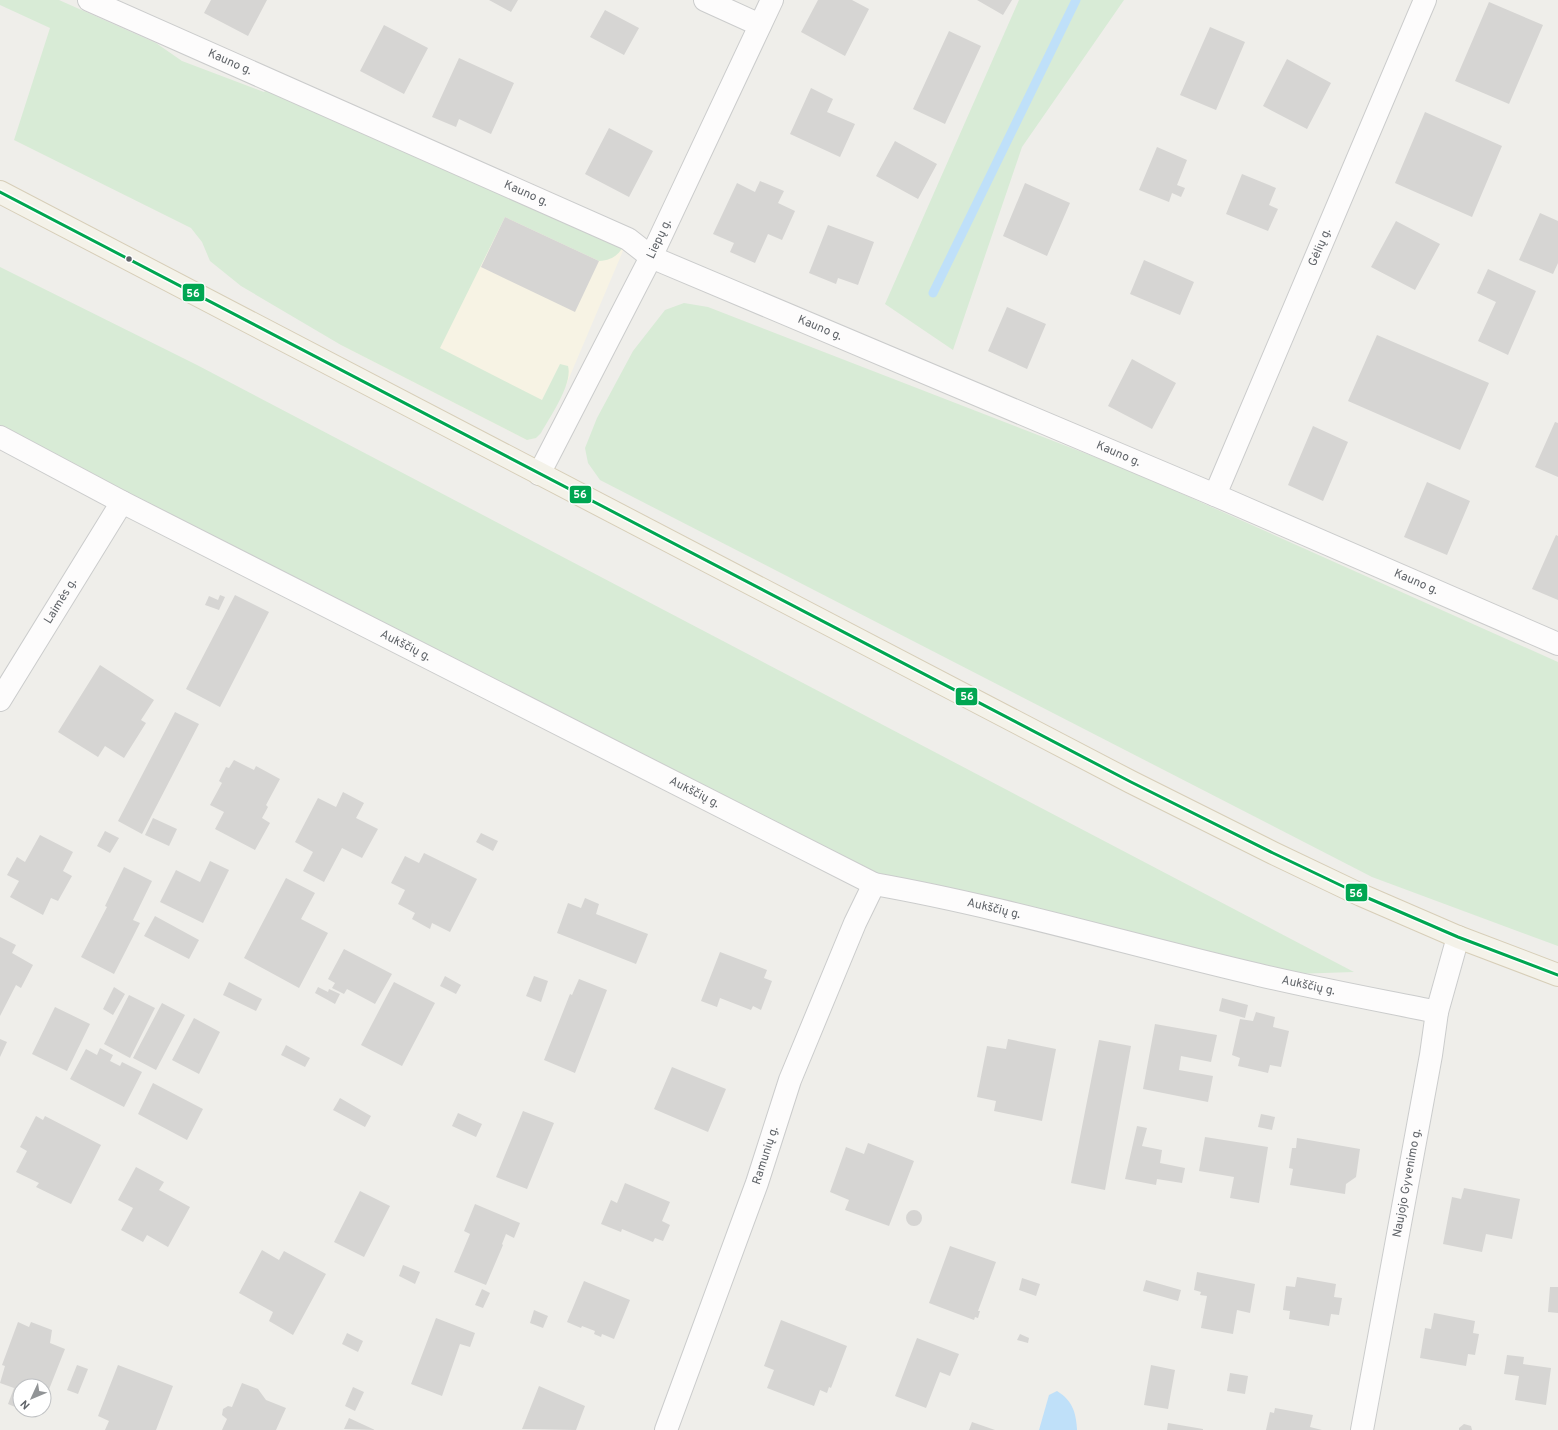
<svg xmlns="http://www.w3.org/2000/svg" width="1558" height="1430" font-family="Overpass,sans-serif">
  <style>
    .commercial { fill: #f7f3e4 }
    .green { fill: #d8ebd6 }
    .water { fill: #bfe0f9 }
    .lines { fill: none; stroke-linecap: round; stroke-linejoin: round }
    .stream { stroke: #bfe0f9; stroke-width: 9 }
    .building { fill: #d6d5d3 }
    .minor-casing { stroke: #cbcccc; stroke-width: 24 }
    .major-casing { stroke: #d7ceb8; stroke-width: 24 }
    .minor { stroke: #fdfcfc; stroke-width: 22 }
    .major { stroke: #f4f2e9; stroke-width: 22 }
    .bus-1-casing { stroke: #fff; stroke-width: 6 }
    .bus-1 { stroke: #00a651; stroke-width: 3 }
    .bus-dot { fill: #5f6368; stroke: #fff; stroke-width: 1.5 }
    .labels { text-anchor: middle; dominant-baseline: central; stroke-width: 4; stroke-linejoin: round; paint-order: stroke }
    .street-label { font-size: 12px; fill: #5f6368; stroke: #fff }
    .line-badge { stroke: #fff; stroke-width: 1.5 }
    .badge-label { font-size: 11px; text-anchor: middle; font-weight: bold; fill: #fff }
  </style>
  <rect width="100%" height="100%" fill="#efeeea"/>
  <!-- commercial -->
  <path class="commercial" d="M 386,161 L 628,239 L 561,397 L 536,438 L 527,440 L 341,345 L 360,340 Z"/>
  <!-- green -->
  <path class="green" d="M 0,0 L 59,0 L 156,43 L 182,61 L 264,92 L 274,82 L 628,239 C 620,253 615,260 599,261 L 505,217 L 440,348 L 542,400 L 560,364 L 568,366 C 573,384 550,417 541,433 L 536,438 L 527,440 L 341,345 L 241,286 L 210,261 L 202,242 L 191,228 L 14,140 L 50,28 L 0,5 Z
    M 1019,0 L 1124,0 L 1022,147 L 953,350 L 885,304 Z
    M 0,267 L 197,365 L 1354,972 L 1260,975 L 874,884 L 0,437 Z
    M 684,303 L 708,307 L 1131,471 L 1558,662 L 1558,946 L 1372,877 L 600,480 L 588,463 L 585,448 L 597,418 L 633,351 L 665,310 Z"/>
  <!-- water -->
  <path class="water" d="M 1057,1391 C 1073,1401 1076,1413 1077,1430 L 1039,1430 L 1049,1395 Z"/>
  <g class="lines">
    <!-- stream -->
    <path class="stream" d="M 933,293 L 1076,0"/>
  </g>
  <!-- building -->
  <path class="building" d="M 211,0 L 267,0 L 248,36 L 204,13 Z
    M 489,0 L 518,0 L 511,12 Z
    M 818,0 L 852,0 L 869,9 L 845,56 L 801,32 Z
    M 977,0 L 1012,0 L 1003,15 Z
    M 1489,2 L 1543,25 L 1509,104 L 1455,81 Z
    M 605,10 L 639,28 L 624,55 L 590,37 Z
    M 384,25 L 428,48 L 404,94 L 360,71 Z
    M 1210,27 L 1245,42 L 1216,110 L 1180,95 Z
    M 949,31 L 981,46 L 945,124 L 913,109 Z
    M 459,58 L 514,83 L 491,134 L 459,119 L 456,127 L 432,117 Z
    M 1287,59 L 1331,83 L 1307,129 L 1263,106 Z
    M 811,88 L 833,99 L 827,112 L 855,124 L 840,157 L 790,134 Z
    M 1425,112 L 1502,146 L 1472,217 L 1395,183 Z
    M 609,128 L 653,151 L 629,197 L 585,174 Z
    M 895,141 L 937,164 L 918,199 L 876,176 Z
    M 1157,147 L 1187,160 L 1177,185 L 1185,188 L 1181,197 L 1172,193 L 1169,202 L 1139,190 Z
    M 1242,174 L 1276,188 L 1269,205 L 1278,209 L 1268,231 L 1226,214 Z
    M 760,181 L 784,191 L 778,203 L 795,211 L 782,240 L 768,234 L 755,263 L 730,252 L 734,243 L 713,234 L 737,183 L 755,192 Z
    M 1025,183 L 1070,203 L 1047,256 L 1003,236 Z
    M 1540,213 L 1558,221 L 1558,263 L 1553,274 L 1519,260 Z
    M 505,217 L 599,261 L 575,312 L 481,267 Z
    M 1396,221 L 1440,244 L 1415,290 L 1371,267 Z
    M 828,225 L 874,242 L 858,285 L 838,278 L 836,284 L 809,273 Z
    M 1144,260 L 1194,282 L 1180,315 L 1130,294 Z
    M 1488,269 L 1536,291 L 1508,355 L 1478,341 L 1496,302 L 1477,293 Z
    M 1007,307 L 1046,324 L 1027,369 L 988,351 Z
    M 1377,335 L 1489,383 L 1460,450 L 1348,401 Z
    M 1132,359 L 1176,383 L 1152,429 L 1108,406 Z
    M 1555,422 L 1558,423 L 1558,477 L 1535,467 Z
    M 1313,426 L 1348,442 L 1323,501 L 1288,485 Z
    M 1427,482 L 1470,501 L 1447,555 L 1404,537 Z
    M 1556,535 L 1558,536 L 1558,600 L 1532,589 Z
    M 220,595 L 225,597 L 219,610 L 205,605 L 209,596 L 218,600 Z
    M 235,595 L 269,612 L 220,707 L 186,689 Z
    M 100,665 L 154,700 L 141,720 L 146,723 L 124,758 L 105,746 L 98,757 L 58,732 Z
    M 175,712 L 199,724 L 142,834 L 118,821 Z
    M 234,760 L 254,770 L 256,766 L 280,779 L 266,805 L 268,807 L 262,818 L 270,823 L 255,850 L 215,829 L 224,812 L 210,805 L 222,783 L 219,781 L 226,767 L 229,768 Z
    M 343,792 L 364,803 L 356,818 L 378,829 L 362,858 L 342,848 L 324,882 L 303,871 L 313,852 L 295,842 L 318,798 L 336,807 Z
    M 153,818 L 177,829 L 169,846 L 145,835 Z
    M 105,831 L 119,838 L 110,853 L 97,846 Z
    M 481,833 L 498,841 L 493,851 L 476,842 Z
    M 40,835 L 73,852 L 63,871 L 72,876 L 58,901 L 51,898 L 43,915 L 10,897 L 19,881 L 7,875 L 17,857 L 25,862 Z
    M 424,853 L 477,879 L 450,932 L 432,923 L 430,929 L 412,919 L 415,913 L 398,904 L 405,890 L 391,883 L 405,856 L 419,863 Z
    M 210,861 L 229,870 L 203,923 L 160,902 L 176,870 L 200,882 Z
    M 124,867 L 152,881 L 133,920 L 140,923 L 114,974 L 81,957 L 107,907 L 105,906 Z
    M 286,878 L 315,893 L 301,919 L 328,933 L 299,988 L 244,958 Z
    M 585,898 L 599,904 L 596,914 L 648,934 L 636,964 L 557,933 L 568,903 L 581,908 Z
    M 155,916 L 199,940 L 189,959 L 144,936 Z
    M 0,937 L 16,945 L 12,953 L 33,965 L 21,988 L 16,985 L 0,1016 Z
    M 344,949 L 392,974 L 375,1004 L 347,989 L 344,994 L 332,988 L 335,983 L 328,979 Z
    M 720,952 L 767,970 L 764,978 L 772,981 L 761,1010 L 753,1006 L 751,1010 L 720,998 L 717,1007 L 701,1001 Z
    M 445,976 L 461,985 L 456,994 L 440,986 Z
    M 534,976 L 548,981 L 541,1002 L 526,996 Z
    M 579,979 L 607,990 L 575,1073 L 544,1060 L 570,994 L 572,995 Z
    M 229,982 L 262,999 L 256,1011 L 223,995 Z
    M 394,982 L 435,1003 L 402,1066 L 361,1045 Z
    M 114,987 L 125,994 L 113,1015 L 103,1009 Z
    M 318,987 L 328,992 L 329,989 L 340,994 L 335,1004 L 315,993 Z
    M 129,995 L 155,1008 L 130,1058 L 104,1044 Z
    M 1222,998 L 1248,1005 L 1245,1018 L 1219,1011 Z
    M 162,1003 L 185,1015 L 156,1070 L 133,1058 Z
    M 55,1007 L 90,1024 L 67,1071 L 32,1054 Z
    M 1256,1012 L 1275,1017 L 1273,1027 L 1289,1031 L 1281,1067 L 1270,1065 L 1268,1073 L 1238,1066 L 1240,1058 L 1232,1055 L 1240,1019 L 1253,1021 Z
    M 194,1018 L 220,1032 L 199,1074 L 172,1060 Z
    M 1155,1024 L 1217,1035 L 1211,1062 L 1181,1056 L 1179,1070 L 1213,1076 L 1208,1102 L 1143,1089 Z
    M 0,1039 L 7,1042 L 0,1057 Z
    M 1008,1039 L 1056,1049 L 1042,1121 L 994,1111 L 996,1101 L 977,1097 L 987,1046 L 1006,1049 Z
    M 1099,1040 L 1131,1046 L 1105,1190 L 1071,1183 Z
    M 286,1045 L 310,1058 L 305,1067 L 281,1055 Z
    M 100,1048 L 113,1055 L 110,1061 L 120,1066 L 122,1062 L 142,1072 L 124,1107 L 70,1079 L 86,1049 L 97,1055 Z
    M 672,1067 L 726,1089 L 708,1132 L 654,1109 Z
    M 153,1083 L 203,1109 L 187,1140 L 138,1114 Z
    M 340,1098 L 371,1116 L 365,1127 L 333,1110 Z
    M 523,1111 L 554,1123 L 527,1189 L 496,1177 Z
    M 458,1113 L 482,1124 L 476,1137 L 452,1126 Z
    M 1261,1114 L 1275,1117 L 1272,1130 L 1258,1127 Z
    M 36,1116 L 43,1120 L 45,1116 L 101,1145 L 71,1204 L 36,1187 L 39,1183 L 16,1172 L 27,1151 L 20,1147 Z
    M 1137,1126 L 1147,1128 L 1142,1146 L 1162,1150 L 1160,1163 L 1185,1168 L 1182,1183 L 1157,1179 L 1156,1185 L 1125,1179 Z
    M 1205,1137 L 1268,1147 L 1259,1203 L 1230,1198 L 1234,1177 L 1199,1171 Z
    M 1297,1138 L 1360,1149 L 1356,1177 L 1346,1184 L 1345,1194 L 1290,1185 L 1293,1169 L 1289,1168 L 1292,1148 L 1296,1148 Z
    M 868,1143 L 914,1161 L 889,1226 L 845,1210 L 849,1200 L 830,1192 L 846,1147 L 864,1154 Z
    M 136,1167 L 164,1182 L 159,1190 L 190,1207 L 168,1247 L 147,1235 L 143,1242 L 121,1230 L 133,1208 L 118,1200 Z
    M 625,1183 L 670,1202 L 662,1221 L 670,1225 L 663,1241 L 655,1238 L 653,1242 L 622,1229 L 621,1232 L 601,1224 L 611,1200 L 617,1203 Z
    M 1464,1188 L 1520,1199 L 1512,1239 L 1486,1234 L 1482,1252 L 1443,1244 L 1452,1197 L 1461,1199 Z
    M 360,1191 L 390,1206 L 364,1257 L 334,1242 Z
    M 475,1204 L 520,1223 L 514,1238 L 506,1234 L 502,1244 L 503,1245 L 486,1285 L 454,1272 L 470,1234 L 464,1231 Z
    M906 1218a8 8 0 1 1 16 0a8 8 0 1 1-16 0Z
    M 950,1246 L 996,1262 L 978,1311 L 980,1311 L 978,1318 L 975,1317 L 974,1320 L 929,1303 Z
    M 262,1250 L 279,1260 L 284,1251 L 326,1274 L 293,1335 L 269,1321 L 273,1312 L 239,1293 Z
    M 403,1265 L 420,1272 L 415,1284 L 399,1276 Z
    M 1197,1272 L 1255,1284 L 1250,1313 L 1237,1310 L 1233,1334 L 1201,1328 L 1207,1296 L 1200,1295 L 1201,1292 L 1194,1290 Z
    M 1297,1277 L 1336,1284 L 1334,1297 L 1342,1298 L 1339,1315 L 1331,1314 L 1329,1326 L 1289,1319 L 1290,1311 L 1283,1310 L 1286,1286 L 1295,1287 Z
    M 1022,1278 L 1040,1284 L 1036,1296 L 1019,1290 Z
    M 1146,1280 L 1181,1290 L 1178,1301 L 1143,1291 Z
    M 584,1281 L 630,1300 L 614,1339 L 602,1334 L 601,1337 L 594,1334 L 595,1331 L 582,1326 L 581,1328 L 567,1322 Z
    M 1550,1287 L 1558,1287 L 1558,1313 L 1548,1312 Z
    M 482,1289 L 490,1293 L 483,1308 L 475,1305 Z
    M 534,1310 L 548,1316 L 543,1328 L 530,1323 Z
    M 1434,1313 L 1475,1321 L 1473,1333 L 1479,1334 L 1475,1355 L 1468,1354 L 1466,1366 L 1420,1358 L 1425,1328 L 1431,1329 Z
    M 436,1318 L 475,1333 L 470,1347 L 460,1344 L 442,1396 L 411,1384 Z
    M 781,1320 L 847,1346 L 831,1388 L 829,1387 L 827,1393 L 820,1390 L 814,1406 L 767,1388 L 774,1370 L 764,1366 Z
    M 18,1322 L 29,1327 L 31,1322 L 52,1330 L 50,1343 L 65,1349 L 44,1402 L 44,1386 L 20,1386 L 20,1409 L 8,1404 L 14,1388 L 0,1383 L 5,1366 L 2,1365 Z
    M 347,1333 L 363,1341 L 358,1352 L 342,1344 Z
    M 1020,1334 L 1029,1338 L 1028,1343 L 1017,1340 Z
    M 917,1338 L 959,1354 L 950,1376 L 940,1372 L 926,1408 L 895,1396 Z
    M 1507,1355 L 1524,1357 L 1523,1364 L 1551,1368 L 1546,1405 L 1515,1400 L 1519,1376 L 1504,1374 Z
    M 77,1365 L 88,1369 L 78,1394 L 67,1390 Z
    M 118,1365 L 173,1386 L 156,1430 L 105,1430 L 109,1421 L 98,1416 Z
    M 1151,1365 L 1175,1370 L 1168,1409 L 1144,1405 Z
    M 1230,1373 L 1248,1376 L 1245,1394 L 1227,1391 Z
    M 242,1383 L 258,1389 L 266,1400 L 286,1408 L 276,1430 L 222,1430 L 227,1419 L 222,1415 L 223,1409 L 228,1406 L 232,1407 Z
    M 539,1386 L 585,1406 L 576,1430 L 522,1429 Z
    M 353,1387 L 364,1392 L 355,1411 L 345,1406 Z
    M 1275,1408 L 1313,1415 L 1310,1427 L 1322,1430 L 1266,1430 L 1270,1412 L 1274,1413 Z
    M 24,1410 L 37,1410 L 35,1414 Z
    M 349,1418 L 375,1430 L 344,1429 Z
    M 972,1422 L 995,1430 L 969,1430 Z
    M 1168,1423 L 1203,1429 L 1203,1430 L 1167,1430 Z
    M 1464,1424 L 1471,1426 L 1472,1430 L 1459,1430 L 1459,1428 Z"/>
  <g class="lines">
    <!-- minor casing -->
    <g class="minor-casing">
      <g id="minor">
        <path id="s1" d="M 89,0 L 628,239 L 651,257 L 1215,495 L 1558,644"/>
        <path d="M 705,0 L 760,25"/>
        <path id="s2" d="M 0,437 L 122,502 L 874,884 C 1004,907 1130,945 1259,975 C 1318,989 1378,1000 1437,1012"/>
        <path id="s3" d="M 539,474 L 651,257 L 772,0"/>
        <path id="s4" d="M 1215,495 L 1425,0"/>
        <path id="s5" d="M 0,700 L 122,502"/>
        <path id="s6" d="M 666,1430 L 757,1183 L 790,1080 L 855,923 L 874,884"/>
        <path id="s7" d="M 1362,1430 L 1431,1055 L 1437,1012 L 1458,937"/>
      </g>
    </g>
    <!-- major casing -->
    <g class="major-casing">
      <path id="major" d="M 0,192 L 1131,782 L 1273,853 L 1361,895 L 1458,937 L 1558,975"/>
    </g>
    <!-- minor -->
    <use href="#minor" class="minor"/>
    <!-- major -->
    <use href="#major" class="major"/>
    <!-- bus-1 casing -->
    <g class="bus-1-casing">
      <path id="bus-1" d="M 0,192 L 1131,782 L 1273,853 L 1361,895 L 1458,937 L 1558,975"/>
    </g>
    <!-- bus-1 -->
    <use href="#bus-1" class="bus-1"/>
  </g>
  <!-- markers -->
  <circle class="bus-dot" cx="129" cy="259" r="3.5"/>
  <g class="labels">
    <!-- street labels -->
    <g class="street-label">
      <text stroke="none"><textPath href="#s1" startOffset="154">Kauno g.</textPath></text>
      <text stroke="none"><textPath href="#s1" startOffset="478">Kauno g.</textPath></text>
      <text stroke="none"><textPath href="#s3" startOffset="264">Liepų g.</textPath></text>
      <text stroke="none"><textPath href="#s4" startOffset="269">Gėlių g.</textPath></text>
      <text stroke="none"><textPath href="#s1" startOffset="802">Kauno g.</textPath></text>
      <text stroke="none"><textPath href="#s1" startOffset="1126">Kauno g.</textPath></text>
      <text stroke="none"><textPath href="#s1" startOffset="1450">Kauno g.</textPath></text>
      <text stroke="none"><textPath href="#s5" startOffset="116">Laimės g.</textPath></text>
      <text stroke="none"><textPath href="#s2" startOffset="456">Aukščių g.</textPath></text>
      <text stroke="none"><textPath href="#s2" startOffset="780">Aukščių g.</textPath></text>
      <text stroke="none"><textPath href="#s2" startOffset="1104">Aukščių g.</textPath></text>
      <text stroke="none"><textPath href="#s2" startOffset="1428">Aukščių g.</textPath></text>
      <text stroke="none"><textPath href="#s6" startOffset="292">Ramunių g.</textPath></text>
      <text stroke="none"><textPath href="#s7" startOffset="251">Naujojo Gyvenimo g.</textPath></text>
    </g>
  </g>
  <g class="line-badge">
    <rect x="182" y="283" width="23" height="19" rx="4" fill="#00a651"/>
    <rect x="569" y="485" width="23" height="19" rx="4" fill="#00a651"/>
    <rect x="955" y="687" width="23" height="19" rx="4" fill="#00a651"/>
    <rect x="1345" y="883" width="23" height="19" rx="4" fill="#00a651"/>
  </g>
  <g class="badge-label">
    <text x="193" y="297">56</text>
    <text x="580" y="498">56</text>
    <text x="967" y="700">56</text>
    <text x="1356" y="897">56</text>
  </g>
  <!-- north arrow -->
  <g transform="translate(32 1398) rotate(226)"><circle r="19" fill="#ffffff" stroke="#bfc1c3"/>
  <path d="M0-3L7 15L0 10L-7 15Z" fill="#919496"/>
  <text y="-6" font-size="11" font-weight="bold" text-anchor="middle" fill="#5f6368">N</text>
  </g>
</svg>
